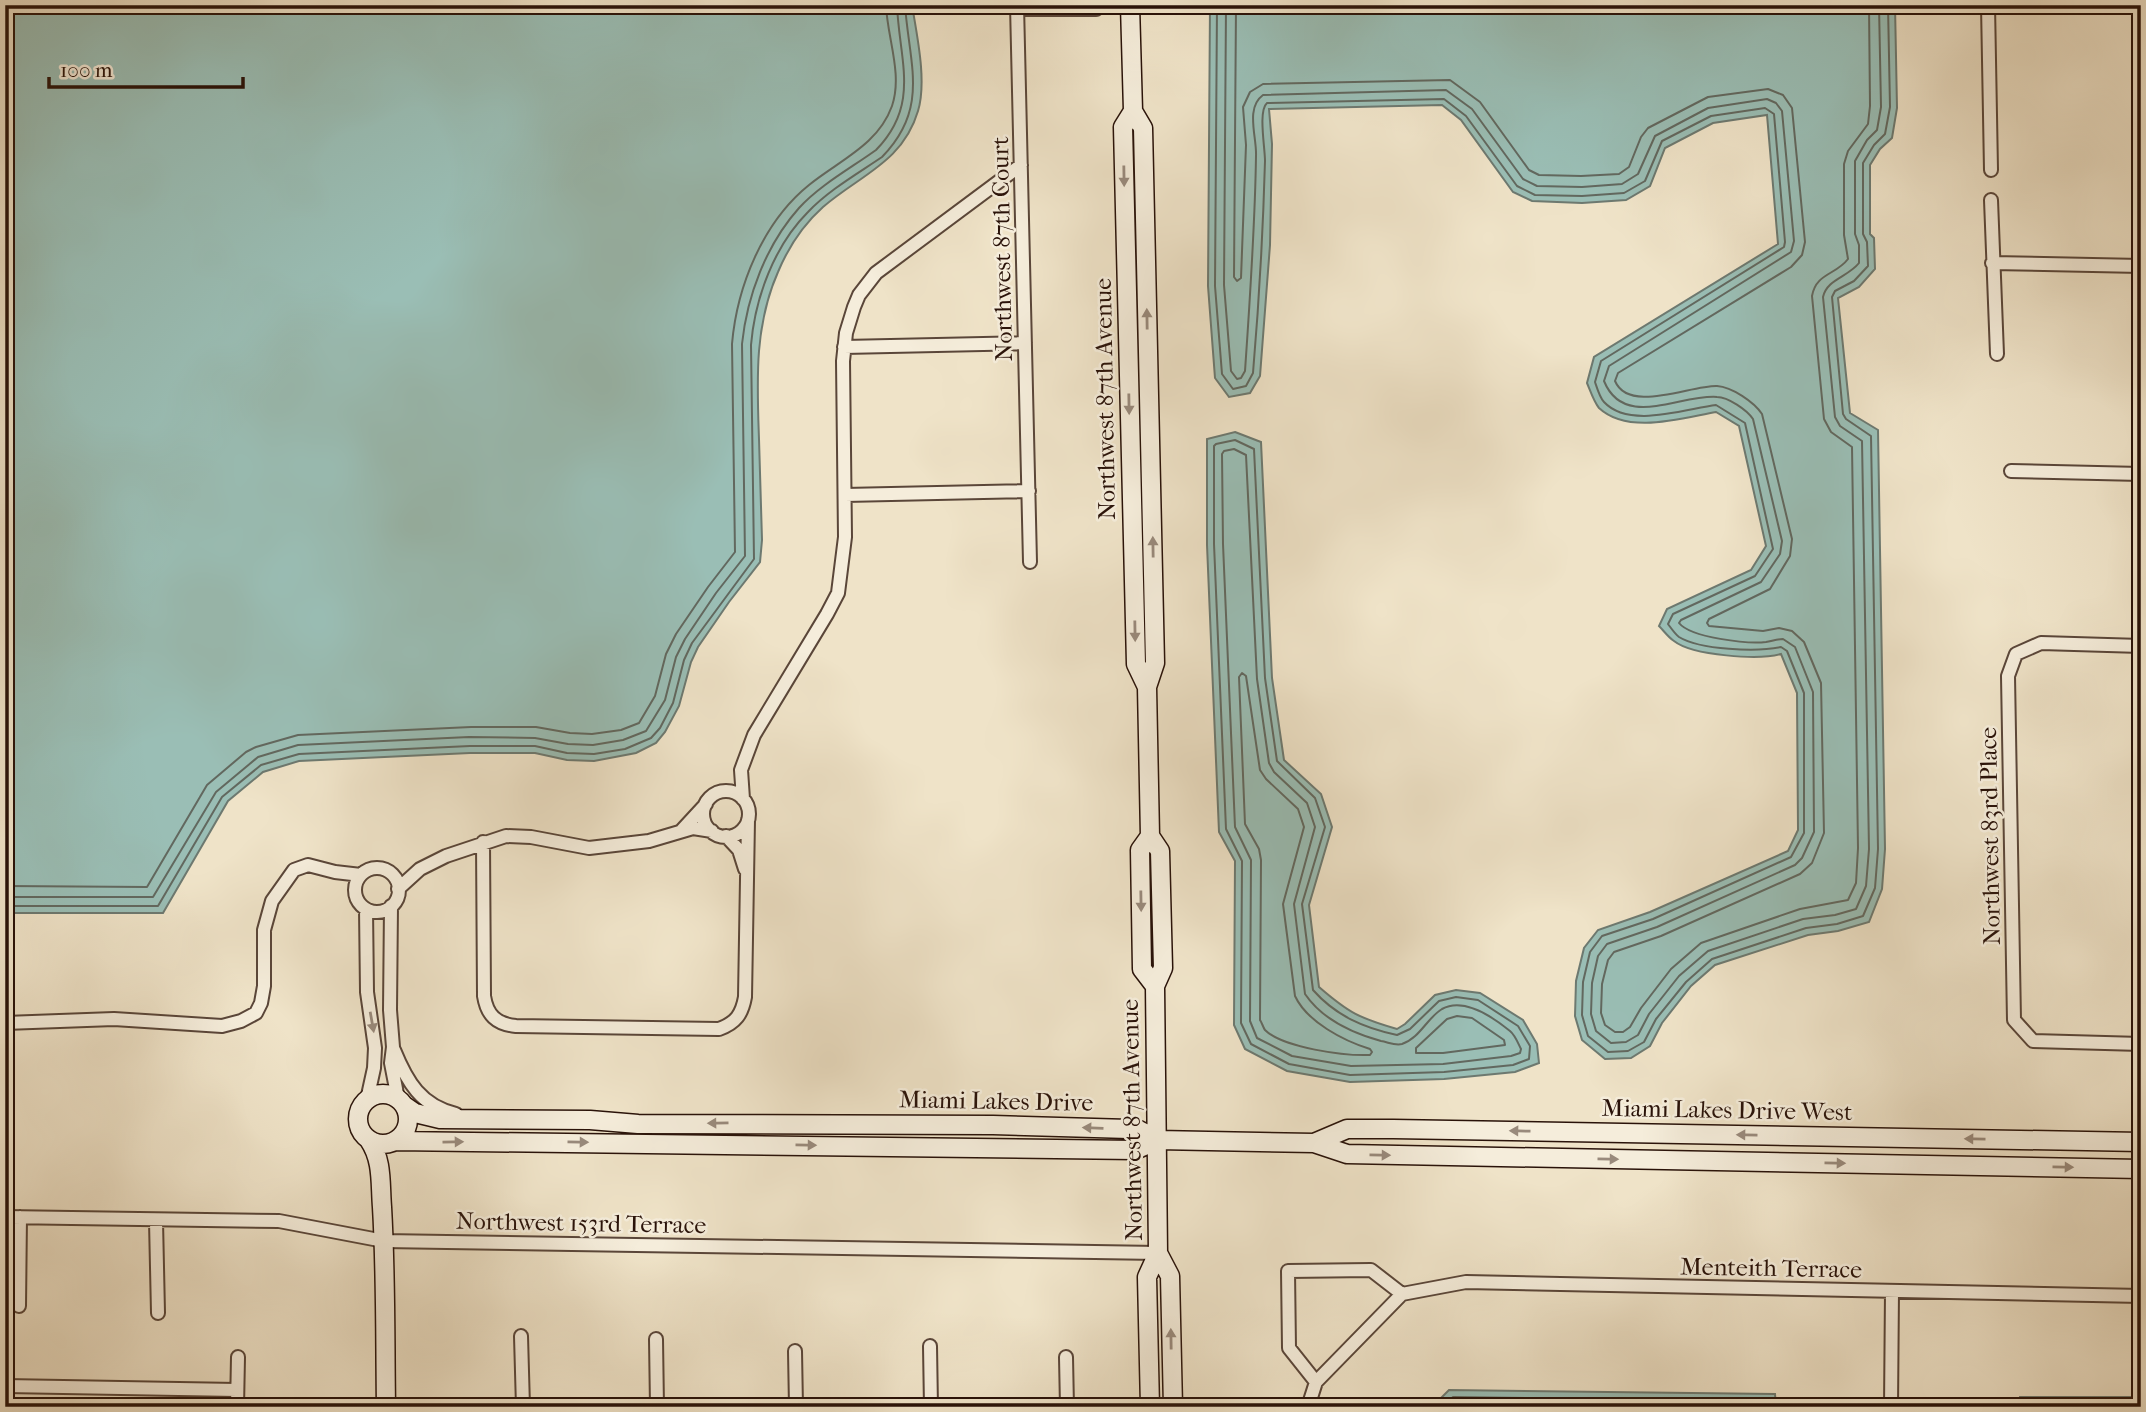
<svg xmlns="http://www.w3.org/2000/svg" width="2146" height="1412" font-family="'IM FELL French Canon',serif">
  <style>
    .water { fill: #9abeb5; stroke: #6d7970; stroke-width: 2 }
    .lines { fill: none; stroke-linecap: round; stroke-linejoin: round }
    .shore { stroke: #62685f; stroke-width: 2 }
    .street-casing { stroke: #5a4639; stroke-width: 16 }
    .secondary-casing { stroke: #291209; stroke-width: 21 }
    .street { stroke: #f5eddb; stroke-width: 12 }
    .secondary { stroke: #f5eddb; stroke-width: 18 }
    .oneway { fill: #998a7c }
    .labels { text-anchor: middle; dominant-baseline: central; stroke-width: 5; stroke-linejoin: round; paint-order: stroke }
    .street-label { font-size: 24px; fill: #291209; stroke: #f5eddb }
  </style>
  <rect width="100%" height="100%" fill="#efe3c8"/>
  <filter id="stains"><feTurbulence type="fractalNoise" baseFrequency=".00286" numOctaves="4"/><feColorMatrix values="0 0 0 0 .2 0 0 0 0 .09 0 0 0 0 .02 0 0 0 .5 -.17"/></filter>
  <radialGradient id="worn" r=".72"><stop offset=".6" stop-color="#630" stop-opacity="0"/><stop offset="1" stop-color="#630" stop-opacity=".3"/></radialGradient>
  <!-- water -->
  <path class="water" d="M 5,5 L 912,5 C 917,36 927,81 918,111 C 903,162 860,175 823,207 C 804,224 788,248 778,272 C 754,326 757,382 759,439 C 760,473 761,507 762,540 L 760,562 L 729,602 L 698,647 L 691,662 L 679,706 L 665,732 L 656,743 L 636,753 L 594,761 L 567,760 L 535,753 L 470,753 L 299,761 L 263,772 L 228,801 L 163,913 L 5,913 Z
    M 1210,5 L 1895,5 L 1897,108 L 1892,138 L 1880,149 L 1870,165 L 1870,234 L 1874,238 L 1875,269 L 1859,287 L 1838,298 L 1850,413 L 1878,430 L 1885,849 L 1882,889 L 1869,922 L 1838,931 L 1808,935 L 1715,965 L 1691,986 L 1662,1023 L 1650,1046 L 1631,1058 L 1605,1059 L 1582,1040 L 1575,1016 L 1576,981 L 1584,948 L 1598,930 L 1650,912 L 1788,851 L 1798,830 L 1797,693 L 1781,654 C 1759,660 1693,656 1674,641 C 1668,637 1664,631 1659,626 L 1667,609 L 1751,570 L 1766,546 L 1739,426 L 1716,412 C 1682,418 1628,435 1599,408 C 1594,402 1590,390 1587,383 L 1594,357 L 1778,244 L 1767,115 L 1713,123 L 1665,148 L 1650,186 L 1626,200 L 1582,203 L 1532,201 L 1513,192 L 1461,120 L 1442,105 L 1269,109 L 1272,144 L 1270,245 L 1260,376 L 1250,393 L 1229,397 L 1215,378 L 1208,286 Z
    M 1235,432 L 1261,442 L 1272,678 L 1284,760 L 1321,794 L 1332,827 L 1309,905 L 1319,987 C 1349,1013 1359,1018 1397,1029 L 1405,1024 L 1435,995 L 1456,990 L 1480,993 L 1523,1020 L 1537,1044 L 1539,1063 L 1515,1072 L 1444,1079 L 1350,1082 L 1287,1071 L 1245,1049 L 1234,1025 L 1235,861 L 1219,832 L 1207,545 L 1207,439 Z
    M 1449,1390 L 1775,1394 L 1776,1407 L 1432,1407 Z
    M 2020,1397 L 2141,1397 L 2141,1407 L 2019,1407 Z"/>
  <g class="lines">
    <!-- shore -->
    <path class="shore" d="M 1217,5 L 1215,286 L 1222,374 L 1233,389 L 1246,386 L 1253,373 C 1259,303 1263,232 1265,161 C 1265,147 1258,111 1267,103 L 1444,99 L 1466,116 L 1517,186 L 1535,195 L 1582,196 L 1624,193 L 1645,181 L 1662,141 L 1711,116 L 1765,108 L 1774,114 L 1785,242 L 1784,247 L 1601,361 L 1595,382 C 1597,388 1600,398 1604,402 C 1629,429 1685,409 1716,405 L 1745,423 L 1773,549 L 1755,576 L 1673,614 L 1668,624 C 1671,628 1675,634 1679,637 C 1700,650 1757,652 1781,647 L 1787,651 L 1804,693 L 1804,833 L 1791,857 L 1653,919 L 1602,936 L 1590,952 L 1583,982 L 1582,1015 L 1588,1036 L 1608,1052 L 1628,1051 L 1644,1042 L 1656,1019 L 1686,982 L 1712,959 L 1806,928 L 1837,924 L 1863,916 L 1875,888 L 1878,849 L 1871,436 L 1846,419 L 1843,414 L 1832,297 L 1835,291 L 1854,281 L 1868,266 L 1867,242 L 1863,234 L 1863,163 L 1874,145 L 1885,134 L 1890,107 L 1888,5
      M 1226,5 L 1224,285 L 1231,371 L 1237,379 L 1241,378 L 1245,371 C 1250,299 1255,228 1256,156 C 1257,137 1245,108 1263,95 L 1446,90 L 1472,109 L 1523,179 L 1537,186 L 1582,187 L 1622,184 L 1638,174 L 1655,136 L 1708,108 L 1767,99 L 1776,103 L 1782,111 L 1794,241 L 1791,252 L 1609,366 L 1604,381 C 1624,430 1680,394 1717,397 C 1728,397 1747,410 1753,419 L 1782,541 L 1780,554 L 1761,582 L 1681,620 L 1679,623 C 1691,638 1748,644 1766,642 C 1772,641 1777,639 1783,639 L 1795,647 L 1813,692 L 1814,832 L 1802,858 L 1795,865 L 1657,927 L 1607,944 L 1598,956 L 1592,983 L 1591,1014 L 1596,1031 L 1611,1043 L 1626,1042 L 1638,1035 L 1649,1014 L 1679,976 L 1708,951 L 1803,919 L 1835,915 L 1856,909 L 1866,886 L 1869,849 L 1862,441 L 1840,426 L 1835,417 L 1823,297 C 1827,279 1848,277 1859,263 L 1859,245 L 1855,234 L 1855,161 L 1867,140 L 1877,130 L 1881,107 L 1879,5
      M 1236,5 L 1234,277 L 1237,281 L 1241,278 L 1246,145 L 1243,107 L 1250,92 L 1263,84 L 1450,80 L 1480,102 L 1529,170 L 1539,175 L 1581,176 L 1619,174 L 1629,167 L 1641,137 L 1648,128 L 1708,97 L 1768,89 L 1783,95 L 1792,108 L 1805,242 L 1802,255 L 1791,267 L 1618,373 L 1615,381 C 1629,414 1691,385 1717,386 C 1732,387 1754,402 1762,414 L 1792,539 L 1790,556 L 1770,589 L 1709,619 L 1707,623 L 1709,626 L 1763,631 L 1779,628 L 1792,631 L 1804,642 L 1821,683 L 1824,833 L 1812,863 L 1800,874 L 1661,936 L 1614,952 L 1608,960 L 1602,984 L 1601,1013 L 1605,1025 L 1615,1032 L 1623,1032 L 1630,1027 L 1641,1008 L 1671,969 L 1701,943 L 1800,909 L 1848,900 L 1856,883 L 1858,848 L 1852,447 L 1831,432 L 1824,419 L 1812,296 C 1816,273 1836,275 1848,259 L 1844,235 L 1844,164 L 1848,151 L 1868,124 L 1870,106 L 1869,5
      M 1235,440 L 1254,449 L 1265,678 L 1277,761 L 1315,798 L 1325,827 L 1302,904 L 1313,990 C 1336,1016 1364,1028 1397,1035 L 1410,1029 L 1439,1001 L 1456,997 L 1478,1000 L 1518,1026 L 1530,1046 L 1529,1059 L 1513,1065 L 1444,1072 L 1350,1075 L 1289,1064 L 1251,1044 L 1241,1023 L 1242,861 L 1226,829 L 1214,544 L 1214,446 L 1216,444 Z
      M 1234,449 L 1246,455 L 1257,679 L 1269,763 L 1274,772 L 1307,803 L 1315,827 L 1294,904 L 1305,994 C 1322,1019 1352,1033 1381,1041 C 1388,1042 1395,1046 1402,1044 C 1420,1038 1427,1018 1442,1009 C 1464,997 1494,1018 1510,1031 C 1515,1035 1518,1043 1521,1049 L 1520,1053 L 1511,1056 L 1443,1064 L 1351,1066 L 1292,1056 L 1257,1038 L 1250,1021 L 1251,860 L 1235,827 L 1223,544 L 1222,454 L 1224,451 Z
      M 1242,673 L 1246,676 L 1260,770 L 1266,779 L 1298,809 L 1304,827 L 1283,904 L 1295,996 C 1307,1022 1344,1041 1370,1049 L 1372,1052 L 1370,1055 C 1345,1056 1283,1048 1265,1030 C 1264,1029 1261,1021 1260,1020 L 1261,860 L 1259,849 L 1245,824 L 1239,677 Z
      M 5,886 L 147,887 L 207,785 L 246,752 L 256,747 L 298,735 L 471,727 L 536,727 L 570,733 L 592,734 L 621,730 L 639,723 L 655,696 L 666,654 L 676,634 L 708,587 L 735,552 L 732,344 C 737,286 763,222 809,185 C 840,160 878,145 892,106 C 903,74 887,37 886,5
      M 5,897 L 153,897 L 216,792 L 258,757 L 298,745 L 469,737 L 535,738 L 568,744 L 593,745 L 623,740 L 646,731 L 665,700 L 676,657 L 685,639 L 716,593 L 745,556 L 742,344 C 747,296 766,245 799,208 C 820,185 851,168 876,150 C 921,104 899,60 897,5
      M 5,906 L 158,906 L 222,797 L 261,765 L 299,754 L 470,746 L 535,746 L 567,753 L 594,754 L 625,749 L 651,738 L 660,728 L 673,703 L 684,660 L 692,643 L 754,559 L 751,345 C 755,298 774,246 808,212 C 829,190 857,174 882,157 C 930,108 909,64 905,5
      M 1457,1016 L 1472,1018 L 1504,1040 L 1505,1045 L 1443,1053 L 1416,1053 L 1416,1048 L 1447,1019 Z
      M 1442,1407 L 1453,1397 L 1766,1401 L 1769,1407
      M 2026,1407 L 2030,1404 L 2141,1404"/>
    <!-- street casing -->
    <g class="street-casing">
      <path id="street" d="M 1017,5 L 1030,562
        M 1988,5 L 1991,170
        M 1017,9 L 1096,9 L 1099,5
        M 1991,200 L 1997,354
        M 1992,263 L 2141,266
        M 844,347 L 1025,343
        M 2011,471 L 2141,474
        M 845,495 L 1029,491
        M 2141,646 L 2041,643 L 2016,654 L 2008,676 L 2014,1020 L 2033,1041 L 2141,1044
        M703 814a23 23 0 1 1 46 0a23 23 0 1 1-46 0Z
        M 743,799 L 741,770 L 754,735 L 827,614 L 838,593 L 845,537 L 843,361 L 846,333 L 854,307 L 859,295 L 876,273 L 1021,165
        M 682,830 L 706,804
        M 726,836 L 739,850 L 745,869
        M 483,842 L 484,996 C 487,1015 496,1024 516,1026 L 719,1029 C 736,1023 742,1014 745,997 L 748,820
        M355 890a22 22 0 1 1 44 0a22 22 0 1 1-44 0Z
        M 398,889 L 420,869 L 446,856 L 506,836 L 531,837 L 589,848 L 649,841 L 693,828 L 712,831
        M 391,906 L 390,1010 L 393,1047 L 391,1063 L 398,1099
        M 366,909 L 367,992 L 375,1048 L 374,1068 L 367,1100
        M 5,1023 L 114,1019 L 222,1026 L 241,1021 L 256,1013 L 261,1003 L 264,986 L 264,930 L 272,901 L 294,870 L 308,865 L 335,872 L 361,875
        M 394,1050 C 407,1082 421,1106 456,1114
        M 5,1217 L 279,1221 L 384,1241 L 1158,1253
        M 156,1221 L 158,1313
        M 1402,1294 L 1466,1282 L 2141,1296
        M 19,1306 L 20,1217
        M 521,1336 L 523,1407
        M 656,1339 L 657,1407
        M 930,1346 L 931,1407
        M 795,1351 L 796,1407
        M 1066,1357 L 1067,1407
        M 1316,1382 L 1289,1348 L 1288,1271 L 1371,1270 L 1402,1294
        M 5,1386 L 237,1390
        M 237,1407 L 238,1357
        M 1308,1407 L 1316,1382 L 1402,1294
        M 1891,1407 L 1892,1291"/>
    </g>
    <!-- secondary casing -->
    <g class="secondary-casing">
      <path id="secondary" d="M 1130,5 L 1133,111 L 1143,128 L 1155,663 L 1147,687 L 1150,836 L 1160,851 L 1163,968 L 1155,986 L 1158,1253 L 1147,1277 L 1150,1407
        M 1133,111 L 1123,127 L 1136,664 L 1147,687
        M 1150,836 L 1140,850 L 1142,969 L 1155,986
        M358 1119a25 25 0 1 1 50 0a25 25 0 1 1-50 0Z
        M 405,1106 L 415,1113 L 440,1119 L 590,1120 L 638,1124 L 993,1125 L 1129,1129 L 1137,1129 L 1158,1140
        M 369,1140 C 383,1161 380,1183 382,1207 C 386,1274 385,1340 386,1407
        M 396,1141 L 1135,1150 L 1158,1140 L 1314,1143 L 1347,1154 L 2141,1169
        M 1314,1143 L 1347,1129 L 1393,1129 L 2141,1142
        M 1158,1253 L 1170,1276 L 1173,1407"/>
    </g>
    <!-- street -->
    <use href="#street" class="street"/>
    <!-- secondary -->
    <use href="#secondary" class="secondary"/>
  </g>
  <!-- one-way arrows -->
  <defs><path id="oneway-solid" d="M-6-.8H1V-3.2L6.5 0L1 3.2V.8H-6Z" transform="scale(1.75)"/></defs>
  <g class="oneway">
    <use href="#oneway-solid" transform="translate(1124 176) rotate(89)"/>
    <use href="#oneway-solid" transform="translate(1147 319) rotate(-91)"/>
    <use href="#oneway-solid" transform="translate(1129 404) rotate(89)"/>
    <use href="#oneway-solid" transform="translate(1153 547) rotate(-91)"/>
    <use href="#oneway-solid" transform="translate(1135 631) rotate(89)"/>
    <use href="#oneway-solid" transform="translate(1141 901) rotate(89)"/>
    <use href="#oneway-solid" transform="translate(372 1022) rotate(80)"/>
    <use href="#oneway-solid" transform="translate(718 1123) rotate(179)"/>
    <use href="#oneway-solid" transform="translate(1093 1128) rotate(-178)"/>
    <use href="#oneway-solid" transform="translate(1520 1131) rotate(-179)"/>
    <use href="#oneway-solid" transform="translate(1747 1135) rotate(-179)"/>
    <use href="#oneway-solid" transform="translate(1975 1139) rotate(-179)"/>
    <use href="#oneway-solid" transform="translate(453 1142) rotate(-1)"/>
    <use href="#oneway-solid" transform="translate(578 1142) rotate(1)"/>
    <use href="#oneway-solid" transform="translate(806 1145) rotate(1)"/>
    <use href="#oneway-solid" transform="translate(1380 1155) rotate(1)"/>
    <use href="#oneway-solid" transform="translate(1608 1159) rotate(1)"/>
    <use href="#oneway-solid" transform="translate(1835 1163) rotate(1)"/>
    <use href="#oneway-solid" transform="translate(2063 1167) rotate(1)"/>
    <use href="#oneway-solid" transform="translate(1171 1339) rotate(-91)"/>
  </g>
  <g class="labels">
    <!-- street labels -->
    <g class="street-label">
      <text transform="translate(1002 249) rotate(-91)">Northwest 87th Court</text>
      <text transform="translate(1105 399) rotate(-91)">Northwest 87th Avenue</text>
      <text transform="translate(1990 836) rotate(-91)">Northwest 83rd Place</text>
      <text transform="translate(996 1101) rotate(1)">Miami Lakes Drive</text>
      <text transform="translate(1727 1110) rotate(1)">Miami Lakes Drive West</text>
      <text transform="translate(1132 1120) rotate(-91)">Northwest 87th Avenue</text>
      <text transform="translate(581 1223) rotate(1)">Northwest 153rd Terrace</text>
      <text transform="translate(1771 1268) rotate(1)">Menteith Terrace</text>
    </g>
  </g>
  <!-- margin -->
  <rect width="2146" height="1412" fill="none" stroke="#efe3c8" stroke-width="28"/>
  <rect x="7" y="7" width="2132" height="1398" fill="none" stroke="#291209" stroke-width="3.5"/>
  <rect x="14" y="14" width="2118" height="1384" fill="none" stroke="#291209" stroke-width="2"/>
  <!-- scale -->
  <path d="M49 77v10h194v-10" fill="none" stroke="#291209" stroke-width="3.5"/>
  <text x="60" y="77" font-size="21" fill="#291209" stroke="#f5eddb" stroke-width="5" paint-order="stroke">100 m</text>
  <rect width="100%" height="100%" filter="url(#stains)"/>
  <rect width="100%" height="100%" fill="url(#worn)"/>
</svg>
